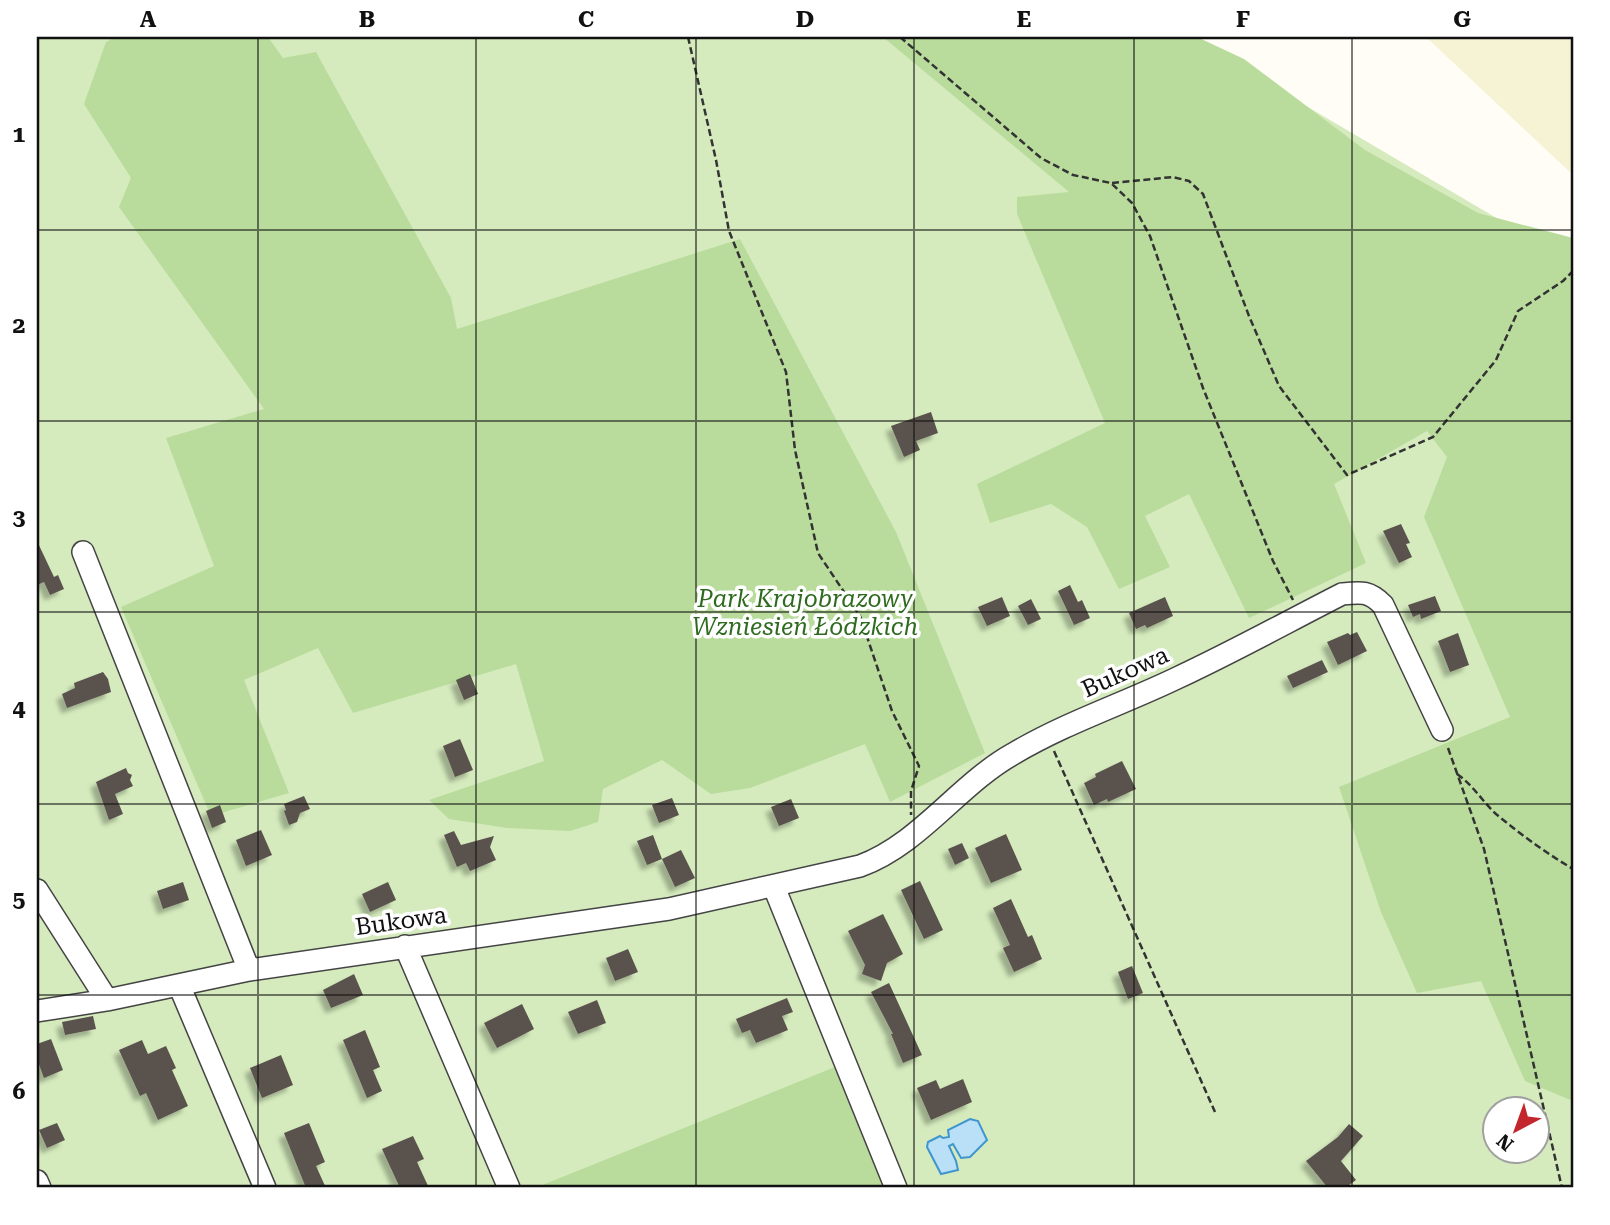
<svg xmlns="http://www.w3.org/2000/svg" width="1610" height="1225" font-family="'Roboto Serif',serif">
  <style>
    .farmland { fill: #f6f3d4 }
    .green { fill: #d5ebbd; fill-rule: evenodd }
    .forest { fill: #b9dc9c }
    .water { fill: #b9e0f7; stroke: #3f96cf; stroke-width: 2 }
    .building { fill: #5a524d; filter: url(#shadow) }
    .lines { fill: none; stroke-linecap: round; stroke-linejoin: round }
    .minor-casing { stroke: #444; stroke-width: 24 }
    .path { stroke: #333; stroke-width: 2.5; stroke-dasharray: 7 3.5; stroke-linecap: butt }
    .minor { stroke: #fff; stroke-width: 21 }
    .grid { fill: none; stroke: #111; stroke-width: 2; stroke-opacity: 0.55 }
    .labels { text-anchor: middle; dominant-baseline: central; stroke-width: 7; stroke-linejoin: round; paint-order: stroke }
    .park-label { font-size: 24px; font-style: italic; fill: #2f6b1f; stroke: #fff }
    .street-label { font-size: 24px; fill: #111; stroke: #fff }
    .neatline { fill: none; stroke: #111; stroke-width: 2.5 }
    .grid-label { font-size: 23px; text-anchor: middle; font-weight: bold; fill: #111 }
  </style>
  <defs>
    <filter id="shadow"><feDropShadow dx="-5.5" dy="5.5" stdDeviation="2" flood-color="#0004"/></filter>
  </defs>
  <rect width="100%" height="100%" fill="#fffdf5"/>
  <!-- farmland -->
  <path class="farmland" d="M 1426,37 L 1573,37 L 1573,175 Z"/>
  <!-- green -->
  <path class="green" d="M 37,37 L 1189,37 L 1505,223 L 1573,243 L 1573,1188 L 37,1188 ZM 1494,1110 L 1536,1110 L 1536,1152 L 1494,1152 Z"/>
  <!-- forest -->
  <path class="forest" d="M 116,37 L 268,37 L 283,58 L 316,52 L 451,298 L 457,329 L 740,239 L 896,532 L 985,753 L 890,802 L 865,744 L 750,788 L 711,794 L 662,760 L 603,789 L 598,822 L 570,831 L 507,828 L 449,819 L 429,800 L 544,761 L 516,664 L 353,713 L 318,648 L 244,680 L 289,793 L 211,816 L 121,607 L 214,566 L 166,438 L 264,409 L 119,207 L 131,178 L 84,104 L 106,42 Z
    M 883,37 L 1197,37 L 1244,59 L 1365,150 L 1478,213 L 1573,238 L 1573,1101 L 1525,1081 L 1481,981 L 1417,993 L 1381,912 L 1339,787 L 1510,717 L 1424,517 L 1447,457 L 1427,431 L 1334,484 L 1366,563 L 1249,618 L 1189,494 L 1145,516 L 1170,567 L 1119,589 L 1087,527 L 1051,504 L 990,523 L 977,484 L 1105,423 L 1017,214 L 1017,197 L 1069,192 Z
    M 835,1067 L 885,1188 L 535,1188 Z"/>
  <!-- water -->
  <path class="water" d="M 970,1119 L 978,1121 L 987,1140 L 970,1157 L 961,1158 L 953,1144 L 949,1146 L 956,1161 L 958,1170 L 941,1174 L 927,1147 L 928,1142 L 940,1136 L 943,1138 L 949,1137 L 948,1130 Z"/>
  <!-- building -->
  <path class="building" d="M 931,412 L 938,433 L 916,441 L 920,450 L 904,457 L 891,426 Z
    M 1401,524 L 1410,543 L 1406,544 L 1412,557 L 1399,563 L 1383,531 Z
    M 37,541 L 54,577 L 58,575 L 64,589 L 50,595 L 44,582 L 37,585 Z
    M 1070,585 L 1078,602 L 1082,600 L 1090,618 L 1074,625 L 1058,591 Z
    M 1435,596 L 1441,611 L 1421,619 L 1420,614 L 1413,617 L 1408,605 Z
    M 1002,597 L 1010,616 L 987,626 L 978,607 Z
    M 1165,597 L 1173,616 L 1147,628 L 1145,625 L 1136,629 L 1129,613 Z
    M 1031,599 L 1041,619 L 1028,625 L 1018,606 Z
    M 1357,632 L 1367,651 L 1338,665 L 1327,642 L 1348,633 L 1350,635 Z
    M 1458,633 L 1469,665 L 1450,672 L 1438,641 Z
    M 1322,660 L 1328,672 L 1293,688 L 1287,676 Z
    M 103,672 L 108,679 L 111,692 L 67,708 L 62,694 L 75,688 L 74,683 Z
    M 470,674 L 478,694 L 464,700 L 456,680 Z
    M 460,739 L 473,770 L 455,777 L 443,746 Z
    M 1122,761 L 1136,789 L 1108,802 L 1107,799 L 1094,805 L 1084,783 L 1096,777 L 1095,774 Z
    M 126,768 L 128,773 L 132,775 L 130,780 L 133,786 L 115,794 L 123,814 L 109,820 L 96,782 Z
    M 304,796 L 310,809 L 300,813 L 297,822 L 289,825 L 284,811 L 286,810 L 284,804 Z
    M 672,798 L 679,815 L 659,823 L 652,805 Z
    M 791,799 L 799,818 L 779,826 L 771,807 Z
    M 220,805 L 226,822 L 212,828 L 206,811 Z
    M 261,830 L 272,855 L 246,866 L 236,840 Z
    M 454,831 L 461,845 L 494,836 L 490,847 L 496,860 L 470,871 L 466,863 L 457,867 L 444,835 Z
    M 1006,834 L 1022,870 L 991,883 L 975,848 Z
    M 653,835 L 662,859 L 647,865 L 637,841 Z
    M 962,843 L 969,858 L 955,865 L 948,849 Z
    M 681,850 L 695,878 L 675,887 L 662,859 Z
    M 920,881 L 943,930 L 924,939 L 901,890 Z
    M 183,882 L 189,900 L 163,909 L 157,891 Z
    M 388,882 L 396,900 L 370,912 L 362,894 Z
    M 1011,899 L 1028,937 L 1032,935 L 1042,959 L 1014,972 L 1003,948 L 1010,945 L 993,908 Z
    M 883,914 L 903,954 L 887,963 L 881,981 L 862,974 L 865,965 L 848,931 Z
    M 628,949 L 638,972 L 615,981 L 606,958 Z
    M 1132,966 L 1143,993 L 1128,999 L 1118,972 Z
    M 354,974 L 363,995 L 331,1008 L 323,990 Z
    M 889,983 L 922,1055 L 903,1063 L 891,1034 L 893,1034 L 871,992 Z
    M 787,998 L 793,1012 L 782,1016 L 788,1030 L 756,1043 L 750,1030 L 742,1033 L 736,1019 Z
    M 597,1000 L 606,1023 L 578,1034 L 568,1012 Z
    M 522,1004 L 534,1029 L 497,1048 L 484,1023 Z
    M 93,1016 L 96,1029 L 65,1035 L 62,1022 Z
    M 365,1030 L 380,1067 L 373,1070 L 382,1091 L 367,1098 L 343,1040 Z
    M 51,1039 L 63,1070 L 44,1078 L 37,1059 L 37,1044 Z
    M 142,1040 L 148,1054 L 166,1046 L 176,1068 L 172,1070 L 188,1106 L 158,1120 L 146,1093 L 140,1096 L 119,1050 Z
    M 281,1055 L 293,1085 L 262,1098 L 250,1068 Z
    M 963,1079 L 972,1102 L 931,1120 L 917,1088 L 936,1080 L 940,1089 Z
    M 57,1123 L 65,1140 L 47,1148 L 39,1130 Z
    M 309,1123 L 325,1162 L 316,1166 L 326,1188 L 306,1188 L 284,1133 Z
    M 1349,1124 L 1363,1136 L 1341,1161 L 1356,1180 L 1345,1188 L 1328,1188 L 1306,1161 L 1338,1137 Z
    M 413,1136 L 424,1159 L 417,1162 L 429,1188 L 400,1188 L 382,1149 Z"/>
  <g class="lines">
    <!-- minor casing -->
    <g class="minor-casing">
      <path id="minor" d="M 83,552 L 249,970
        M 774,887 L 896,1188
        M 37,890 L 107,1000
        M 405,946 L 509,1188
        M 179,985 L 265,1188
        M 37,1011 L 107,1000 L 249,970 L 669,909 L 860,866 C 920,844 958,785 1013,754 C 1065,723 1123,704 1177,678 C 1233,652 1287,622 1342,594 C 1362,592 1369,591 1383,605 L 1442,730
        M 37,1181 L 40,1188"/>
    </g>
    <!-- path -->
    <path class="path" d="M 688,37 L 716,160 L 729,231 L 786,372 L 795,450 L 818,553 L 860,616 L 892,711 L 919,766 L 911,791 L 911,815
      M 900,37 L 1041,158 L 1073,175 L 1111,183 L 1132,203 L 1150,236 L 1203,388 L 1273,561 L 1293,600
      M 1112,183 L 1173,177 L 1189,181 L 1203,194 L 1249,316 L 1279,386 L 1347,475 L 1433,437 L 1496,360 L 1518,311 L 1563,281 L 1573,271
      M 1448,748 L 1484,849 L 1562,1188
      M 1054,751 L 1215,1112
      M 1457,774 C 1473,785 1482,801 1496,814 C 1520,834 1546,853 1573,869"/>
    <!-- minor -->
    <use href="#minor" class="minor"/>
  </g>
  <!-- grid -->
  <path class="grid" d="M 258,37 L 258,1188M 476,37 L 476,1188M 696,37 L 696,1188M 914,37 L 914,1188M 1134,37 L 1134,1188M 1352,37 L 1352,1188M 37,230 L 1573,230M 37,421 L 1573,421M 37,612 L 1573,612M 37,804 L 1573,804M 37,995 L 1573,995"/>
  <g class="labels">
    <!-- park labels -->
    <g class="park-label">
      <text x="805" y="599">Park Krajobrazowy<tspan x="805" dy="28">Wzniesień Łódzkich</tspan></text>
    </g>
    <!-- street labels -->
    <g class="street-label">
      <text transform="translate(1125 672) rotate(-24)">Bukowa</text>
      <text transform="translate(401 921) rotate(-8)">Bukowa</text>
    </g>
  </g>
  <!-- border -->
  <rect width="1610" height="1225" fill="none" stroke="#ffffff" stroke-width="77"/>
  <!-- north arrow -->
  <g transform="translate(1516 1130) rotate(221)"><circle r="33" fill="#ffffff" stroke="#a0a0a0" stroke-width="2"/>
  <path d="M0-5L12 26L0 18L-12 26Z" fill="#c4262e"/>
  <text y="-10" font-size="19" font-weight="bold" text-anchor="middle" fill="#111111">N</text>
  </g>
  <rect x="38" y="38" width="1534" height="1148" class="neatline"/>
  <g class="grid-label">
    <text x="148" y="27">A</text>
    <text x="367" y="27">B</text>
    <text x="586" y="27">C</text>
    <text x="805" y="27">D</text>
    <text x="1024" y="27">E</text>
    <text x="1243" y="27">F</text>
    <text x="1462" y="27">G</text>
    <text x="19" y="142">1</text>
    <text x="19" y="333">2</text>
    <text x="19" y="525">3</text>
    <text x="19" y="716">4</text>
    <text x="19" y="907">5</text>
    <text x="19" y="1099">6</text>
  </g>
</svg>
